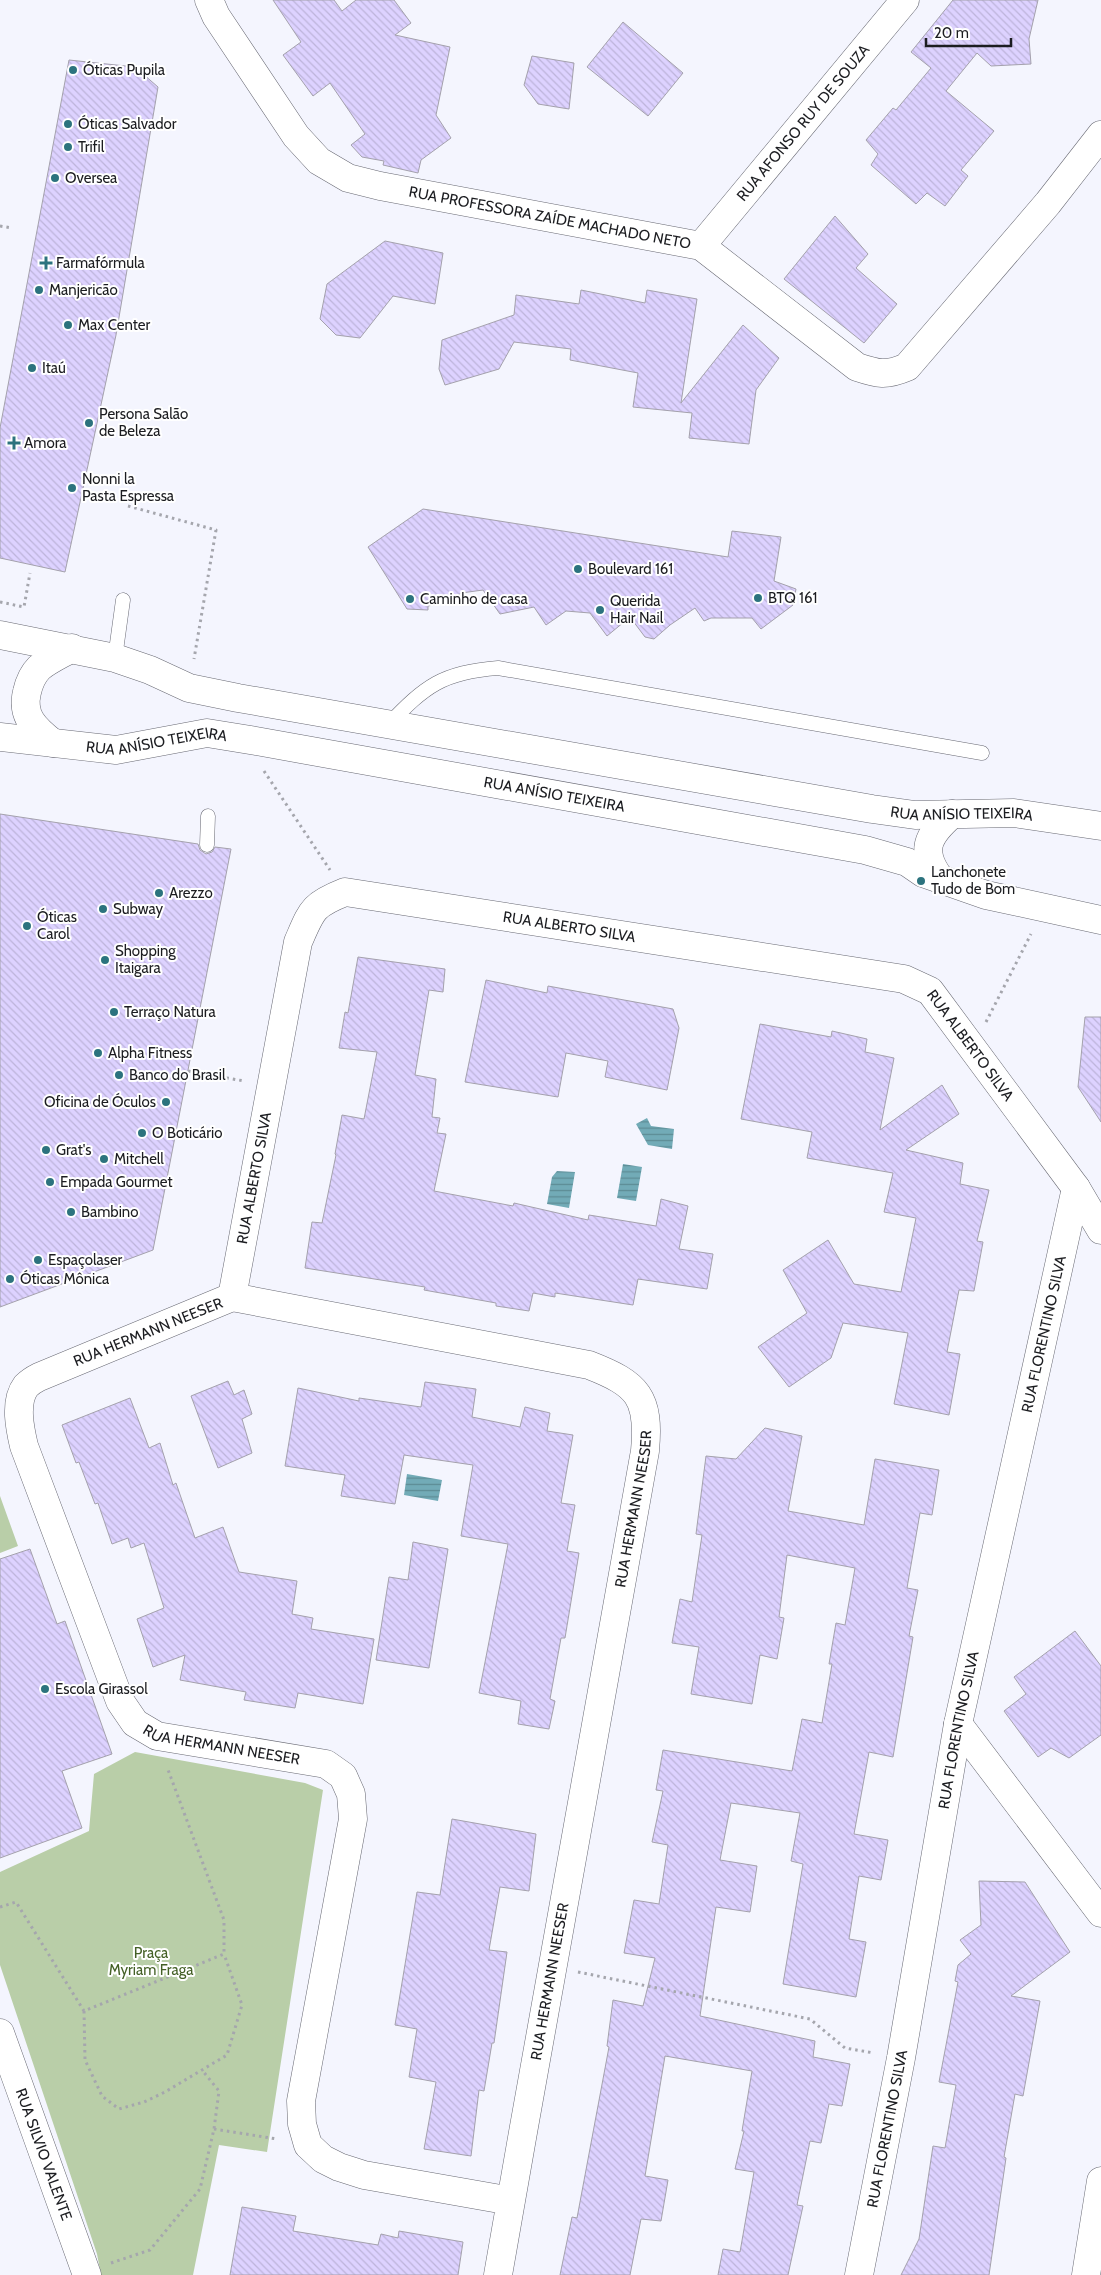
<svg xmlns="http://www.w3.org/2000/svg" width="1101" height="2275" font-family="Cabin,sans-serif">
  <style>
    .park { fill: #b9cea8 }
    .water { fill: url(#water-rules) }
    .building { fill: url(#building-back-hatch); stroke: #a4a1ac }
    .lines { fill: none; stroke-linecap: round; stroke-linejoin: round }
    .service-casing { stroke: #686973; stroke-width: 15 }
    .minor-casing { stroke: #686973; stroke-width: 29 }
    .tertiary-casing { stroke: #686973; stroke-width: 29 }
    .path { stroke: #a5a6ad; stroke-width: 3; stroke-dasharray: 2.5 4; stroke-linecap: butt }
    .service { stroke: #fff; stroke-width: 14 }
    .minor { stroke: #fff; stroke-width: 28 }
    .tertiary { stroke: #fff; stroke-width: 28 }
    .poi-dot { fill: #2c737e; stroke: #fff; stroke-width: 2 }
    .labels { text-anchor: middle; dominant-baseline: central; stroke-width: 4; stroke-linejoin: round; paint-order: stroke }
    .poi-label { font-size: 15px; fill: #1c1d21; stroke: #fff; text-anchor: start }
    .street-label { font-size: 15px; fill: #1c1d21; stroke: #fff }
    .park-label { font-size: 15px; fill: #446026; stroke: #fff }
  </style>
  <defs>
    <pattern id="water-rules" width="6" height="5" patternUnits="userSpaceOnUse" patternTransform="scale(1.25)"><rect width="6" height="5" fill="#72abb7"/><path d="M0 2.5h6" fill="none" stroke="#5d8b94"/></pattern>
    <pattern id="building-back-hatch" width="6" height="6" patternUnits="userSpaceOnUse" patternTransform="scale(1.25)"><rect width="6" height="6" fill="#ddd2ff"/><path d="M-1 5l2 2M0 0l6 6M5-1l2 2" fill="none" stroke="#bdb4da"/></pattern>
  </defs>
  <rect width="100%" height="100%" fill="#f4f5fe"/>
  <!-- park -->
  <path class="park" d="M 0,1496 L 18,1546 L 0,1553 Z
    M 135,1752 L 305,1783 L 323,1790 L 267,2152 L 219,2145 L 193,2275 L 101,2275 L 97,2254 L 0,1965 L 0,1872 L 89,1831 L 94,1774 Z"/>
  <!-- water -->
  <path class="water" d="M 647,1118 L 651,1126 L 674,1129 L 672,1149 L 648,1145 L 636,1124 Z
    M 623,1164 L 642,1167 L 636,1201 L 617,1198 Z
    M 557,1171 L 575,1172 L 569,1208 L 547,1204 L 552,1177 Z
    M 407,1474 L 442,1480 L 438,1501 L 404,1495 Z"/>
  <!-- building -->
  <path class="building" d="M 273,0 L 334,0 L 342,11 L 356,0 L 394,0 L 411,23 L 395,35 L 450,47 L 436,115 L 451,138 L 421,160 L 418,173 L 383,165 L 384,161 L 362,157 L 351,145 L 365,134 L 330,83 L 313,96 L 283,55 L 301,42 Z
    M 953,0 L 1038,0 L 1029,39 L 1031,64 L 991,66 L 977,53 L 946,91 L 994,131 L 961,170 L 968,176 L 945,206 L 927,193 L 916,204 L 871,165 L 878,154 L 866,140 L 893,108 L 896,110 L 931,68 L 911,52 Z
    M 623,22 L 683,73 L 648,116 L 587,67 Z
    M 532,56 L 574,63 L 569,109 L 538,104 L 524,85 Z
    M 69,60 L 135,67 L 158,87 L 116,335 L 65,572 L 0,558 L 0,428 Z
    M 835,216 L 868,254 L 856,268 L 897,304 L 864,343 L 784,279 Z
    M 385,241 L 443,253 L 435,304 L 393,296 L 360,338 L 336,335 L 320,319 L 327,284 Z
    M 581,290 L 645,303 L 647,290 L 697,299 L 681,403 L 743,325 L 779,358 L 756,390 L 749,444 L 689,438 L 692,413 L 633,407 L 638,373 L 570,360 L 571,349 L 514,342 L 499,369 L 445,385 L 439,369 L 442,340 L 514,315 L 516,295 L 579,304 Z
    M 423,509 L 728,557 L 732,531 L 781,537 L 774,581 L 796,589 L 793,605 L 761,629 L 752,618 L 711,618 L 704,621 L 695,608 L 670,625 L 654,639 L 645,637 L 630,617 L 607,636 L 590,613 L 566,611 L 546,625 L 534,607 L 500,614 L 483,590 L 461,593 L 450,602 L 428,606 L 428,610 L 407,609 L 368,547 Z
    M 0,814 L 198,844 L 200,850 L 206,854 L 212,852 L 215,847 L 231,849 L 153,1250 L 0,1307 Z
    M 358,957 L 445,969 L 443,992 L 429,990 L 415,1075 L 436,1079 L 432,1117 L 440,1118 L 437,1133 L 446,1134 L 434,1191 L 513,1206 L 514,1203 L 588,1220 L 589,1215 L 656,1226 L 661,1199 L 688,1206 L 679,1249 L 713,1254 L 707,1289 L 638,1279 L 633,1305 L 555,1293 L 555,1297 L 533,1293 L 529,1311 L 496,1306 L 496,1303 L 424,1290 L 425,1287 L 305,1268 L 312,1222 L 322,1223 L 336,1155 L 335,1154 L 342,1115 L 364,1119 L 377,1052 L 339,1048 L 345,1012 L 348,1013 Z
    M 486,980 L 547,993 L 548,986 L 673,1009 L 679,1028 L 667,1090 L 605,1077 L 608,1061 L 566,1053 L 558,1097 L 465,1082 Z
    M 1085,1017 L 1101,1017 L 1101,1122 L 1078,1087 Z
    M 760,1024 L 831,1037 L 832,1031 L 867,1039 L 865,1052 L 894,1058 L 880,1130 L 942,1085 L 959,1114 L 906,1150 L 963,1163 L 960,1184 L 989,1190 L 977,1241 L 983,1242 L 974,1291 L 959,1290 L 947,1352 L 960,1354 L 949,1415 L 894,1404 L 908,1333 L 843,1323 L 831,1358 L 789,1387 L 758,1347 L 807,1313 L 783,1270 L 828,1240 L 854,1284 L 901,1292 L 916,1218 L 884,1212 L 893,1173 L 807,1158 L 812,1132 L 741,1119 Z
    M 228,1381 L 234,1395 L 244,1390 L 252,1414 L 242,1419 L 252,1453 L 218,1468 L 191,1396 Z
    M 425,1382 L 476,1389 L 472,1417 L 520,1427 L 525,1407 L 550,1413 L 547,1431 L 573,1435 L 561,1503 L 575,1505 L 567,1551 L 579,1553 L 565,1638 L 561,1638 L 550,1699 L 555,1701 L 549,1729 L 518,1724 L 521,1701 L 479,1693 L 508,1544 L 461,1536 L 473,1465 L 404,1455 L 395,1504 L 341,1496 L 345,1475 L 285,1466 L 298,1388 L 359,1401 L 359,1398 L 421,1407 Z
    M 130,1398 L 149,1448 L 160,1443 L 173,1485 L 176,1483 L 195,1538 L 223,1527 L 239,1572 L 297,1581 L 292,1614 L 313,1618 L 311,1629 L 374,1639 L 363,1704 L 298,1693 L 295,1708 L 244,1700 L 246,1692 L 180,1680 L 185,1655 L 153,1667 L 137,1619 L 164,1608 L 144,1543 L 131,1548 L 128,1538 L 112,1544 L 98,1503 L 95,1504 L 79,1462 L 76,1463 L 62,1425 Z
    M 765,1428 L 802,1436 L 788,1511 L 864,1525 L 875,1459 L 939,1470 L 932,1515 L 920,1513 L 907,1588 L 918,1590 L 909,1636 L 913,1637 L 893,1757 L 869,1752 L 854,1834 L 888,1840 L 881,1880 L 859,1876 L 849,1939 L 866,1942 L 856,1997 L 783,1984 L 803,1864 L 791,1861 L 800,1813 L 731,1803 L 720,1860 L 757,1866 L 750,1912 L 716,1907 L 700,2016 L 815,2041 L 813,2057 L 850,2064 L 842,2106 L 829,2104 L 821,2143 L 810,2141 L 797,2205 L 803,2206 L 788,2275 L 718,2275 L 723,2249 L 740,2252 L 754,2172 L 735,2169 L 744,2131 L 742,2131 L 752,2071 L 665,2056 L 645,2176 L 668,2180 L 661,2221 L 641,2219 L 630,2275 L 560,2275 L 572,2217 L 577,2218 L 609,2047 L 607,2046 L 613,2000 L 643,2006 L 655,1958 L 624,1953 L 634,1900 L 659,1904 L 668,1845 L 652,1842 L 663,1791 L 656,1790 L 663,1750 L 792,1771 L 802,1719 L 822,1723 L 832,1664 L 829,1664 L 836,1623 L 845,1625 L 855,1568 L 787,1555 L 779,1617 L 784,1618 L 777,1659 L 760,1655 L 752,1704 L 691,1694 L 699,1647 L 672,1643 L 680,1599 L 692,1602 L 702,1535 L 696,1534 L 706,1456 L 736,1459 Z
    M 413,1542 L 448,1549 L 429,1668 L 376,1660 L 389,1577 L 408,1580 Z
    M 30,1549 L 57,1624 L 65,1621 L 112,1754 L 62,1771 L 82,1828 L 0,1858 L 0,1559 Z
    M 1075,1631 L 1101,1666 L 1101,1735 L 1069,1758 L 1051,1748 L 1038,1757 L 1004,1711 L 1026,1694 L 1014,1677 Z
    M 452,1819 L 536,1834 L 529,1891 L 500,1887 L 489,1950 L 507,1952 L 494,2043 L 492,2043 L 484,2091 L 479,2090 L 471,2156 L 424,2149 L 436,2082 L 409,2077 L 417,2029 L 395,2025 L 417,1892 L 440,1895 Z
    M 979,1881 L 1025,1882 L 1070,1952 L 1011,1996 L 1040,2001 L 1023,2096 L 1015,2094 L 1004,2157 L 1006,2158 L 989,2275 L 901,2275 L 919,2239 L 933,2146 L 945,2148 L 956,2085 L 939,2082 L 958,1982 L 955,1981 L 958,1965 L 971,1954 L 960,1940 L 981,1925 Z
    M 242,2207 L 296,2216 L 293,2231 L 378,2245 L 381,2234 L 398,2238 L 399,2231 L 463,2242 L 458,2275 L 230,2275 Z"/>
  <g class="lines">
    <!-- service casing -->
    <g class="service-casing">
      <path id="service" d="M 115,658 L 123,600
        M 388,725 C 425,686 443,672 498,668 L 982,753
        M 207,845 L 208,816"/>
    </g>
    <!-- minor casing -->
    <g class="minor-casing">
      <g id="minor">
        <path id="s1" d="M 209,0 L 216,16 L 296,136 L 319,161 L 348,178 L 380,186 L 701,246 L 857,367 C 878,374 886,376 907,367 L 1048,203 L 1101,135"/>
        <path id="s2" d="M 701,246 L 905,0"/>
        <path id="s3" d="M 232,1297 L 298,942 C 312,910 312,905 345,892 L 904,979 L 930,991 L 1076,1188 L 1101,1230"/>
        <path d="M 958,1724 L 1101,1913"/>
        <path id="s4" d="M 0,2033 L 87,2275"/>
        <path id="s5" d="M 498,2275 C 546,2000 595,1725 645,1451 C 650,1397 638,1384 589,1365 L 232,1297 L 39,1377 C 35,1379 29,1383 26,1386 C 14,1402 20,1429 24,1446 L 120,1701 L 135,1723 L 157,1736 L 326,1764 L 343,1776 L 351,1794 L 353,1819 L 301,2101 L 302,2124 L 308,2145 L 323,2159 L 339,2167 L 364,2175 L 511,2201"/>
        <path id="s6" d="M 859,2275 L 901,2058 L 958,1724 L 1076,1188"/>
        <path d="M 1086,2275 L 1101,2181"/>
      </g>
    </g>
    <!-- tertiary casing -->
    <g class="tertiary-casing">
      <g id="tertiary">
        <path id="s7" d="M 0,635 L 115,658 L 150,670 L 189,688 L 238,698 L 872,809 L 915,815 L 1014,813 L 1101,826"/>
        <path id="s8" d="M 0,737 L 116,750 L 207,733 L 256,741 L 865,850 L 907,862 L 923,873 L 986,895 L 1101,920"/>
        <path d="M 53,743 C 35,729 21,716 27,692 C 29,683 32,675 39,668 C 48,660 62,654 72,648"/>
        <path d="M 941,880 C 919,851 927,836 952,814"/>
      </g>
    </g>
    <!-- path -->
    <path class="path" d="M 0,226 L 12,228
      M 128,506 L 216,530 L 194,659
      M 0,602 L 24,607 L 30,573
      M 264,771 L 330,870
      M 986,1022 L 1031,934
      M 188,1071 L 244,1081
      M 0,1907 L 16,1902 L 84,2011 L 224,1954 L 224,1920 L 167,1767
      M 578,1972 L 810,2019 L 845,2048 L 874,2053
      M 84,2011 L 85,2060 L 102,2096 L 119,2109 L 144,2102 L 165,2092 L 227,2055 L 242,2005 L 224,1954
      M 214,2129 L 277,2139
      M 111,2263 L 150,2250 L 200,2189 L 214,2129 L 219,2091 L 202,2070"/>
    <!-- service -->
    <use href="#service" class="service"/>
    <!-- minor -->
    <use href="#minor" class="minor"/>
    <!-- tertiary -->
    <use href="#tertiary" class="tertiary"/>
  </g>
  <!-- markers -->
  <g class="poi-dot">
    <circle cx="73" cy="70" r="5"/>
    <circle cx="68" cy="124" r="5"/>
    <circle cx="68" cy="147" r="5"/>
    <circle cx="55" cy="178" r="5"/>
    <path d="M43.5 255.5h5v5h5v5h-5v5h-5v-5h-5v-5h5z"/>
    <circle cx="39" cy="290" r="5"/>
    <circle cx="68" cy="325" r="5"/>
    <circle cx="32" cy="368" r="5"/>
    <circle cx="89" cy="423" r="5"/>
    <path d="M11.5 435.5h5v5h5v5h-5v5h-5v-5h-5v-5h5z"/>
    <circle cx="72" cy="488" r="5"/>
    <circle cx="578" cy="569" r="5"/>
    <circle cx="758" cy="598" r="5"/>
    <circle cx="410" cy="599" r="5"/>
    <circle cx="600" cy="610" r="5"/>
    <circle cx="921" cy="881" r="5"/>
    <circle cx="159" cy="893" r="5"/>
    <circle cx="103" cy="909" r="5"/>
    <circle cx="27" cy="926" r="5"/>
    <circle cx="105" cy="960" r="5"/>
    <circle cx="114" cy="1012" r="5"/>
    <circle cx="98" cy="1053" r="5"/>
    <circle cx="119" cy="1075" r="5"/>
    <circle cx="166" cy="1102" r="5"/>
    <circle cx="142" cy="1133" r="5"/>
    <circle cx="46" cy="1150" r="5"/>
    <circle cx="104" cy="1159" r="5"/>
    <circle cx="50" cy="1182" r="5"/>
    <circle cx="71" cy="1212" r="5"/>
    <circle cx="38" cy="1260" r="5"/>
    <circle cx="10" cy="1279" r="5"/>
    <circle cx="45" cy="1689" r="5"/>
  </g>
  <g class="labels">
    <!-- poi labels -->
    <g class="poi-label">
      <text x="83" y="70">Óticas Pupila</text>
      <text x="78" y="124">Óticas Salvador</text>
      <text x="78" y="147">Trifil</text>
      <text x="65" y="178">Oversea</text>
      <text x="56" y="263">Farmafórmula</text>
      <text x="49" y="290">Manjericão</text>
      <text x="78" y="325">Max Center</text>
      <text x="42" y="368">Itaú</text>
      <text x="99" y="414">Persona Salão<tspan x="99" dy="17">de Beleza</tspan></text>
      <text x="24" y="443">Amora</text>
      <text x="82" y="479">Nonni la<tspan x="82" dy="17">Pasta Espressa</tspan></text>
      <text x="588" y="569">Boulevard 161</text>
      <text x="768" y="598">BTQ 161</text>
      <text x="420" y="599">Caminho de casa</text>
      <text x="610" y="601">Querida<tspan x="610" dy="17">Hair Nail</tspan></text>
      <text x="931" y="872">Lanchonete<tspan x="931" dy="17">Tudo de Bom</tspan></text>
      <text x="169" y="893">Arezzo</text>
      <text x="113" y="909">Subway</text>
      <text x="37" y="917">Óticas<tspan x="37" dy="17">Carol</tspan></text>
      <text x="115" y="951">Shopping<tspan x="115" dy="17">Itaigara</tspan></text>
      <text x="124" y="1012">Terraço Natura</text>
      <text x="108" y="1053">Alpha Fitness</text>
      <text x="129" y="1075">Banco do Brasil</text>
      <text x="156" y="1102" text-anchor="end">Oficina de Óculos</text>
      <text x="152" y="1133">O Boticário</text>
      <text x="56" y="1150">Grat's</text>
      <text x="114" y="1159">Mitchell</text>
      <text x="60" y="1182">Empada Gourmet</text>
      <text x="81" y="1212">Bambino</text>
      <text x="48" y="1260">Espaçolaser</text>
      <text x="20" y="1279">Óticas Mônica</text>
      <text x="55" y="1689">Escola Girassol</text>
    </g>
    <!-- street labels -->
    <g class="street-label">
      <text stroke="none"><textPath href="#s2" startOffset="160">RUA AFONSO RUY DE SOUZA</textPath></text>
      <text stroke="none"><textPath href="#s1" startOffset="435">RUA PROFESSORA ZAÍDE MACHADO NETO</textPath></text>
      <text stroke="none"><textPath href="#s8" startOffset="158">RUA ANÍSIO TEIXEIRA</textPath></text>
      <text stroke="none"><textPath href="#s8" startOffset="562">RUA ANÍSIO TEIXEIRA</textPath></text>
      <text stroke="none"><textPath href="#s7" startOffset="981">RUA ANÍSIO TEIXEIRA</textPath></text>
      <text stroke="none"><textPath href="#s3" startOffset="660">RUA ALBERTO SILVA</textPath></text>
      <text stroke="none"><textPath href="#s3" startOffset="1095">RUA ALBERTO SILVA</textPath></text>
      <text stroke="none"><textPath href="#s3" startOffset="121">RUA ALBERTO SILVA</textPath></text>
      <text transform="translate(148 1332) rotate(-22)">RUA HERMANN NEESER</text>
      <text stroke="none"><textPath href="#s6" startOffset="959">RUA FLORENTINO SILVA</textPath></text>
      <text stroke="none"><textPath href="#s5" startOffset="778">RUA HERMANN NEESER</textPath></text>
      <text stroke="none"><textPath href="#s6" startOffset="554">RUA FLORENTINO SILVA</textPath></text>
      <text stroke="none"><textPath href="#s5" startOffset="1992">RUA HERMANN NEESER</textPath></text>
      <text stroke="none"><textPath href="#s5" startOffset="298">RUA HERMANN NEESER</textPath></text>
      <text stroke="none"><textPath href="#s6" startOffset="149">RUA FLORENTINO SILVA</textPath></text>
      <text stroke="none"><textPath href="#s4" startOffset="129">RUA SILVIO VALENTE</textPath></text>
    </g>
    <!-- park labels -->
    <g class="park-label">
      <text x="151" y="1953">Praça<tspan x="151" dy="17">Myriam Fraga</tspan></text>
    </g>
  </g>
  <!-- scale -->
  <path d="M926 38v8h85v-8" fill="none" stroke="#1c1d21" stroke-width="2.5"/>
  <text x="934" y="38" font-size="15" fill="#1c1d21" stroke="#ffffff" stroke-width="4" paint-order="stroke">20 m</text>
</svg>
